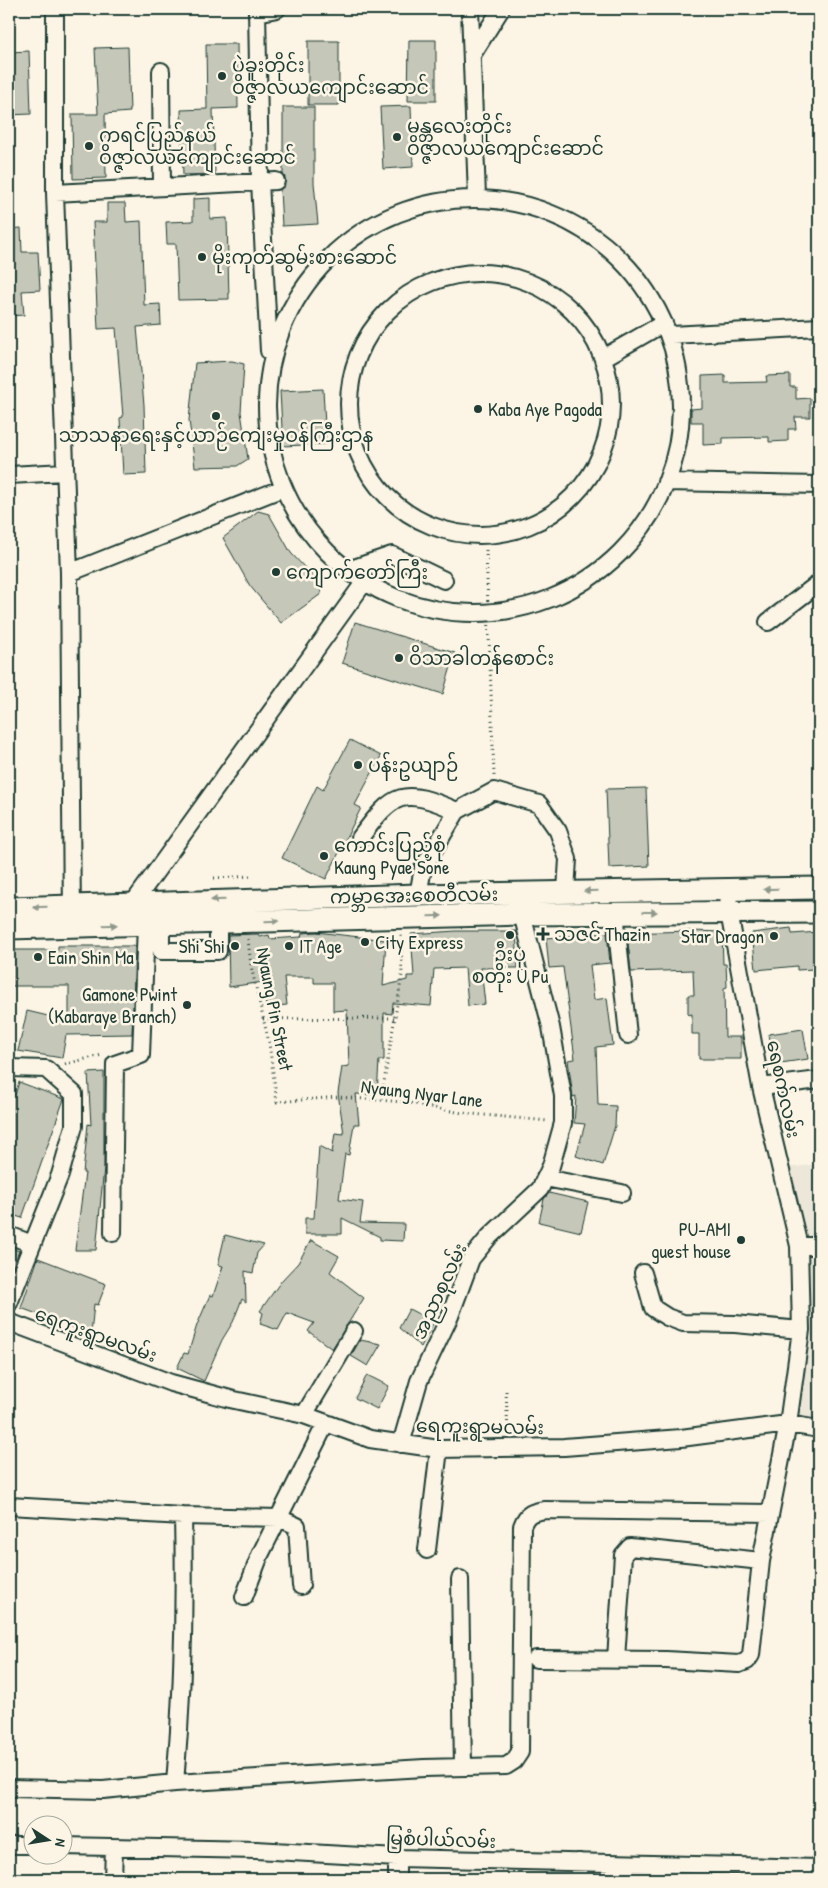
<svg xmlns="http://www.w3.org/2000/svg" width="828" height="1888" font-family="'Patrick Hand','Noto Sans Myanmar',sans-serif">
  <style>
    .built { fill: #ece7d8 }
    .building { fill: #c5c7b9; stroke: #1f3d34 }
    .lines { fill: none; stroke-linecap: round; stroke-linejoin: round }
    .minor-casing { stroke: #1f3d34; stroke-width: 20 }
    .major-casing { stroke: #1f3d34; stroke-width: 25 }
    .path { stroke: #1f3d34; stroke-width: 3; stroke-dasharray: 1 4; stroke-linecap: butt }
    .minor { stroke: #fcf5e5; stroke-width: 16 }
    .major { stroke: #fcf5e5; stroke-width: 21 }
    .oneway { fill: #8e998c }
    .poi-dot { fill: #1f3d34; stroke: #fcf5e5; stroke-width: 2 }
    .labels { text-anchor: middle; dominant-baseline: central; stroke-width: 5; stroke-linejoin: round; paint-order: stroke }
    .poi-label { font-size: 19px; fill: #1f3d34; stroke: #fcf5e5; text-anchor: start }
    .street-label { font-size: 19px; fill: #1f3d34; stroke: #fcf5e5 }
  </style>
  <rect width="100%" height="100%" fill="#fcf5e5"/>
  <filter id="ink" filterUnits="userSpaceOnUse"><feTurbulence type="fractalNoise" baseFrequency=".02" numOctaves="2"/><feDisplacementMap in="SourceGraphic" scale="10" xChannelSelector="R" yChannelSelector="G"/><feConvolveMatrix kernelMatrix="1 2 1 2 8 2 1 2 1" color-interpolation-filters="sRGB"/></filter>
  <g filter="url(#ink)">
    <!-- built -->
    <path class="built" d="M 819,1164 L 819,1430 L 788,1424 L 799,1246 L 787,1168 Z"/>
    <!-- building -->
    <path class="building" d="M 409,40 L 436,40 L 436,101 L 408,101 Z
      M 308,41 L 339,41 L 339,105 L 308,105 Z
      M 206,44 L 237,44 L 238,108 L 213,109 L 215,174 L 183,175 L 181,110 L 207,109 Z
      M 128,47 L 130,112 L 105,114 L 106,178 L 73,179 L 72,114 L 98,114 L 95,48 Z
      M 29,51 L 31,114 L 9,115 L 9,52 Z
      M 411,106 L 413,167 L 383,169 L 380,107 Z
      M 283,107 L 314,107 L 314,183 L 318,224 L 282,226 L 280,190 L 286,181 L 283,174 Z
      M 210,198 L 210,219 L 227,218 L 229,299 L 178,300 L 176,244 L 167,244 L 166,222 L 193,221 L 193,199 Z
      M 107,203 L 125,203 L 126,222 L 141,221 L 144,305 L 160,304 L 161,325 L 137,327 L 144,405 L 146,474 L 123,475 L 120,418 L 123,417 L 116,328 L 98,329 L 93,222 L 107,222 Z
      M 21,228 L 22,252 L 38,252 L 40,290 L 22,291 L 24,315 L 9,316 L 9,229 Z
      M 232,361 L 244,364 L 241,412 L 248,459 L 237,466 L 195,467 L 189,420 L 195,363 Z
      M 725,375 L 725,383 L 767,382 L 766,376 L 790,375 L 790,387 L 796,387 L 796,399 L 810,398 L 810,417 L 795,417 L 796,429 L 788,429 L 788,441 L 769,442 L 769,437 L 723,438 L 723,444 L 703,445 L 703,422 L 691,422 L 691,409 L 702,408 L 702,376 Z
      M 323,389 L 326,444 L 283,446 L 280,391 Z
      M 258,511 L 269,514 L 291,553 L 320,584 L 321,594 L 281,623 L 250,586 L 223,538 Z
      M 355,622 L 455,653 L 443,694 L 342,663 Z
      M 350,740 L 381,756 L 355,805 L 361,808 L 326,879 L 282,858 L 317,786 L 323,790 Z
      M 646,788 L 649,866 L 609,868 L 606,789 Z
      M 791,928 L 792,934 L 819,932 L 819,963 L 816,963 L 814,969 L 797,970 L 797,966 L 756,970 L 752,933 Z
      M 456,931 L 516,931 L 518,968 L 481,968 L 485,1004 L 468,1006 L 465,968 L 434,969 L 431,1006 L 393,1003 L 392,1014 L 384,1013 L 384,1060 L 379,1060 L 377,1095 L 356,1094 L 359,1124 L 354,1124 L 349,1155 L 345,1154 L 339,1199 L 363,1202 L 360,1223 L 404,1224 L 403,1241 L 380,1240 L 380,1237 L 342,1218 L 342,1234 L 305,1234 L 305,1218 L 314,1218 L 319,1146 L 332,1153 L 335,1133 L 344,1134 L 338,1093 L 342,1067 L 349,1066 L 347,1010 L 333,1011 L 333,983 L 314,983 L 314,977 L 284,977 L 287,1005 L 266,1007 L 263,982 L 229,987 L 228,935 L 258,934 L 260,937 L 269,935 L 270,939 L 301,937 L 302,933 L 316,932 L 386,940 L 383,986 L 407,980 L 407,976 L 414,976 L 411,934 Z
      M 690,931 L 722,932 L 723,964 L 726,964 L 727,987 L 724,988 L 725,1037 L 741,1037 L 741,1059 L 699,1059 L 699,1034 L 692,1034 L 692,1014 L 688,1015 L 688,995 L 694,995 L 693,970 L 631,972 L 627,933 Z
      M 607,933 L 610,963 L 590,965 L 594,1000 L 607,998 L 613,1045 L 596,1047 L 598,1105 L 616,1106 L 615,1126 L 603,1165 L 576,1156 L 585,1124 L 574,1123 L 576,1096 L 573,1097 L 568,1060 L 575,1059 L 563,967 L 549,968 L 546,938 Z
      M 58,946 L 135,946 L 132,1034 L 66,1035 L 62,1058 L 18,1051 L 27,1011 L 69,1021 L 69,986 L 9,986 L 9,950 L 58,950 Z
      M 803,1029 L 808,1059 L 774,1064 L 769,1034 Z
      M 104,1072 L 104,1167 L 96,1250 L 75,1250 L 85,1173 L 83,1173 L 88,1124 L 91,1125 L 88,1073 Z
      M 19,1082 L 64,1099 L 22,1218 L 9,1214 L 9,1104 L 12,1094 L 15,1095 Z
      M 549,1193 L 588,1202 L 581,1232 L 539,1222 L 544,1199 Z
      M 225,1235 L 264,1245 L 257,1253 L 253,1273 L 245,1271 L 246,1302 L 242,1299 L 233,1322 L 222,1340 L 204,1381 L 177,1368 L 184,1353 L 188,1354 L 197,1325 L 210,1295 L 213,1296 L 223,1266 L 218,1265 Z
      M 311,1240 L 339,1256 L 330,1272 L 364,1298 L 332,1349 L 308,1331 L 314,1323 L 287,1313 L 278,1330 L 260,1324 L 263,1313 L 260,1311 L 282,1280 L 298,1263 Z
      M 9,1247 L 19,1251 L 11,1272 L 9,1271 Z
      M 38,1258 L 106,1284 L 98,1305 L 94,1304 L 91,1334 L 21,1308 Z
      M 409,1309 L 434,1322 L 421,1347 L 399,1328 Z
      M 360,1340 L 381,1344 L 368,1366 L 351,1356 Z
      M 367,1375 L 389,1386 L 377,1409 L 355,1398 Z"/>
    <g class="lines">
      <!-- minor casing -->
      <g class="minor-casing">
        <path id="minor" d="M 55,9 L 55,193 L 69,573 L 72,917
          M 257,9 L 260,182 L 269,351
          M 470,9 L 477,197
          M 257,13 L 277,9
          M 472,55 L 501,9
          M 161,71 L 162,187
          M 55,193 L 276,181
          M267 406a207 207 0 1 1 414 0a207 207 0 1 1-414 0Z
          M349 404a131 131 0 1 1 262 0a131 131 0 1 1-262 0Z
          M 671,335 L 819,327
          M 603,358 L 664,323
          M 9,475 L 65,472
          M 666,482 L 819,485
          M 348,570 L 392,555 L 444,580
          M 69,573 L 283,488
          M 768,622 L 819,583
          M 360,838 C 394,792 402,787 457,811
          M 418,895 L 423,868 L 457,811 L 494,791 L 539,804 L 558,831 L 568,859 L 566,891
          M 134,902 L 363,584
          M 615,912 L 628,1035
          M 161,913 L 161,951 L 218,951 L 218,922
          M 9,1068 L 46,1069 L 74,1094 L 74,1126 L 60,1175 L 9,1303
          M 761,1087 L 819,1080
          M 545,1178 L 622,1193
          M 113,1233 L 115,1064 L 141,1055 L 146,924
          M 9,1235 L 32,1244
          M 799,1246 L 819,1246
          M 643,1273 L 653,1308 L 667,1317 L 683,1323 L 735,1324 L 801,1330
          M 9,1322 L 171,1383 L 230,1399 L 304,1415 L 370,1439 L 439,1449 L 564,1447 L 681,1438 L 788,1424 L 819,1429
          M 304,1415 L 354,1331
          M 401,1444 L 419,1381 L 450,1316 L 471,1259 L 489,1237 L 540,1189 L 551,1166 L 563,1123 L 563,1096 L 551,1027 L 522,914
          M 9,1506 L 183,1516 L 279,1518 L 297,1526 L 301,1586
          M 427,1550 L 439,1449
          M 460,1579 L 463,1767
          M 244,1597 L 260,1555 L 326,1423
          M 536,1659 L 666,1660 L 739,1664 L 747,1661 L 751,1655 L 761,1561 L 788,1424 L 801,1330 L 799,1246 L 761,1087 L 729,912 L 728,889
          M 616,1659 L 623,1555 L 630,1547 L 761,1561
          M 175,1783 C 183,1694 185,1605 183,1516
          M 9,1788 L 103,1790 L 175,1783 L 424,1768 L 506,1766 L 514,1761 L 520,1752 L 522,1526 C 527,1513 532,1512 545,1510 L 770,1513
          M 9,1845 L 32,1845
          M 62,1846 L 256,1850 L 397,1858 L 819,1868
          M 579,1862 L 579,1879
          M 113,1879 L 114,1848
          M 397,1879 L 397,1858"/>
      </g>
      <!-- major casing -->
      <g class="major-casing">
        <path id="major" d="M 9,908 L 418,895 L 819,888
          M 9,928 L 522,914 L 819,912"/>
      </g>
      <!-- path -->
      <path class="path" d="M 486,550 L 494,776
        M 214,878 L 252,876
        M 248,939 L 251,966 L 269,1043 L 277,1102 L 338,1097 L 404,1102 L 462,1113 L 548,1121
        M 263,1019 L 395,1018
        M 65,1064 L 102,1055
        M 381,1100 L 402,975 L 401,933
        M 506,1391 L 508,1432"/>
      <!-- minor -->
      <use href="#minor" class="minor"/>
      <!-- major -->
      <use href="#major" class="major"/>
    </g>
    <!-- one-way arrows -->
    <defs><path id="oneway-solid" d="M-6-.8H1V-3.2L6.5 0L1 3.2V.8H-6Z" transform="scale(1.25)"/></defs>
    <g class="oneway">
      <use href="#oneway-solid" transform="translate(771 889) rotate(179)"/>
      <use href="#oneway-solid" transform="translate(591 891) rotate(179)"/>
      <use href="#oneway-solid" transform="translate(218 900) rotate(178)"/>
      <use href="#oneway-solid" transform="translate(40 907) rotate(179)"/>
      <use href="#oneway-solid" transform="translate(650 912)"/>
      <use href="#oneway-solid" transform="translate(435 916) rotate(-2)"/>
      <use href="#oneway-solid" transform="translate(272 921) rotate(-1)"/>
      <use href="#oneway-solid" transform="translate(110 925) rotate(-2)"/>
    </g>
  </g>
  <!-- markers -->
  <g class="poi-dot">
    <circle cx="222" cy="76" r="5"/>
    <circle cx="397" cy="137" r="5"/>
    <circle cx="89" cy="146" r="5"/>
    <circle cx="202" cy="257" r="5"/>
    <circle cx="478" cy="409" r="5"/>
    <circle cx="216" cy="416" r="5"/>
    <circle cx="276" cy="572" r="5"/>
    <circle cx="399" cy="658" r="5"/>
    <circle cx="358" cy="765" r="5"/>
    <circle cx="324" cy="856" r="5"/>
    <path d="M540.5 926.5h5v5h5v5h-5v5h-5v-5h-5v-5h5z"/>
    <circle cx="510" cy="935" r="5"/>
    <circle cx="774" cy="936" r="5"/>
    <circle cx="365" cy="942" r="5"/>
    <circle cx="235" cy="946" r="5"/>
    <circle cx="289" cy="946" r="5"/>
    <circle cx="38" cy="957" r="5"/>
    <circle cx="187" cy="1005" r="5"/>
    <circle cx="741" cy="1240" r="5"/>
  </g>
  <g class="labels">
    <!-- poi labels -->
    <g class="poi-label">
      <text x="232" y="65">ပဲခူးတိုင်း<tspan x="232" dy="22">ဝိဇ္ဇာလယကျောင်းဆောင်</tspan></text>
      <text x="407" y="126">မန္တလေးတိုင်း<tspan x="407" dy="22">ဝိဇ္ဇာလယကျောင်းဆောင်</tspan></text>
      <text x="99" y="135">ကရင်ပြည်နယ်<tspan x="99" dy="22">ဝိဇ္ဇာလယကျောင်းဆောင်</tspan></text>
      <text x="212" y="257">မိုးကုတ်ဆွမ်းစားဆောင်</text>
      <text x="488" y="409">Kaba Aye Pagoda</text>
      <text x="216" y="435" text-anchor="middle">သာသနာရေးနှင့်ယာဉ်ကျေးမှုဝန်ကြီးဌာန</text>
      <text x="286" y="572">ကျောက်တော်ကြီး</text>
      <text x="409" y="658">ဝိသာခါတန်စောင်း</text>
      <text x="368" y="765">ပန်းဥယျာဉ်</text>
      <text x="334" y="845">ကောင်းပြည့်စုံ<tspan x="334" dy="22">Kaung Pyae Sone</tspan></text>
      <text x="554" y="934">သဇင် Thazin</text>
      <text x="764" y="936" text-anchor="end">Star Dragon</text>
      <text x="375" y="942">City Express</text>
      <text x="225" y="946" text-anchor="end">Shi Shi</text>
      <text x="299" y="946">IT Age</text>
      <text x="510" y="954" text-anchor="middle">ဦးပု<tspan x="510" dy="22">စတိုး U Pu</tspan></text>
      <text x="48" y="957">Eain Shin Ma</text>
      <text x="177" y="994" text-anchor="end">Gamone Pwint<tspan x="177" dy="22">(Kabaraye Branch)</tspan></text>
      <text x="731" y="1229" text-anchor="end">PU-AMI<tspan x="731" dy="22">guest house</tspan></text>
    </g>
    <!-- street labels -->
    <g class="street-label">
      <text transform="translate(414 895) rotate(-1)">ကမ္ဘာအေးစေတီလမ်း</text>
      <text transform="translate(275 1009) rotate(79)">Nyaung Pin Street</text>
      <text transform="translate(784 1089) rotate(78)">ရေစက်လမ်း</text>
      <text transform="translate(422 1093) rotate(7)">Nyaung Nyar Lane</text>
      <text transform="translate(439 1291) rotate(-65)">အညာစုလမ်း</text>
      <text transform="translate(96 1334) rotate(20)">ရေကူးရွာမလမ်း</text>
      <text transform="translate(480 1426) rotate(1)">ရေကူးရွာမလမ်း</text>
      <text transform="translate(441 1839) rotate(2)">မြစံပါယ်လမ်း</text>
    </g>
  </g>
  <!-- margin -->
  <rect width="828" height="1888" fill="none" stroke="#fcf5e5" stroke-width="30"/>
  <rect x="15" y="15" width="798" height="1858" fill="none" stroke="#1f3d34" stroke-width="2" filter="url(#ink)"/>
  <!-- north arrow -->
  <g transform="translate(48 1840) rotate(102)"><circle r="24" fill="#fcf5e5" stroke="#a4ab9e"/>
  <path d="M0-4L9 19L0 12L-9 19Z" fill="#1f3d34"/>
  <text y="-8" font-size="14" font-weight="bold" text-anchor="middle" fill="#1f3d34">N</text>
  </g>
</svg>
